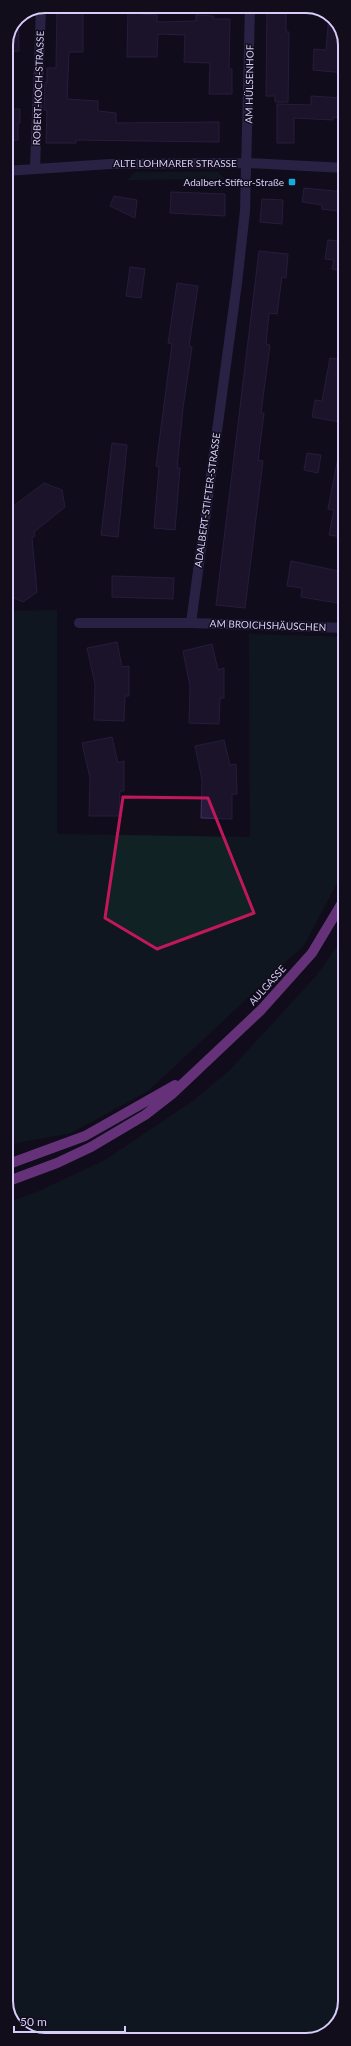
<svg xmlns="http://www.w3.org/2000/svg" width="351" height="2046" font-family="Lato,sans-serif">
  <style>
    .green { fill: #112224 }
    .building { fill: #261b3a; stroke: #412f64 }
    .lines { fill: none; stroke-linecap: round; stroke-linejoin: round }
    .minor { stroke: #473d76; stroke-width: 10 }
    .major { stroke: #cd5fee; stroke-width: 10 }
    .marked { fill: none; stroke: #c2185b; stroke-width: 3; stroke-linejoin: round }
    .poi-dot { fill: #17acdb; stroke: #110d1b; stroke-width: 1.5 }
    .labels { text-anchor: middle; dominant-baseline: central; stroke-width: 3; stroke-linejoin: round; paint-order: stroke }
    .street-label { font-size: 10px; fill: #d8cdfa; stroke: #110d1b }
    .poi-label { font-size: 10px; fill: #d8cdfa; stroke: #110d1b; text-anchor: end }
    .rim { fill: none; stroke: #d8cdfa; stroke-width: 2 }
  </style>
  <rect width="100%" height="100%" fill="#110d1b"/>
  <!-- green -->
  <path class="green" d="M 136,172 L 218,172 L 225,179 L 127,180 Z
    M 57,610 L 57,834 L 250,837 L 249,634 L 345,637 L 345,868 L 304,945 L 148,1091 L 71,1133 L 6,1145 L 6,611 Z
    M 345,935 L 345,2001 L 335,2027 L 310,2040 L 41,2040 L 18,2029 L 6,2005 L 6,1203 L 37,1192 L 105,1160 L 193,1101 L 230,1070 L 317,975 Z"/>
  <!-- building -->
  <path class="building" d="M 57,6 L 83,6 L 83,52 L 69,52 L 67,99 L 98,101 L 98,111 L 116,113 L 116,123 L 219,122 L 219,142 L 76,140 L 76,143 L 46,143 L 47,110 L 44,110 L 45,82 L 47,83 L 47,68 L 56,68 Z
    M 267,6 L 286,6 L 286,32 L 289,32 L 288,102 L 275,102 L 275,96 L 266,96 Z
    M 128,9 L 140,9 L 140,14 L 157,15 L 157,22 L 196,21 L 196,15 L 214,16 L 213,19 L 230,19 L 229,69 L 232,69 L 232,94 L 209,94 L 210,63 L 184,62 L 185,35 L 158,34 L 157,57 L 127,57 Z
    M 329,15 L 334,18 L 345,41 L 345,73 L 313,70 L 314,49 L 326,50 Z
    M 18,17 L 19,51 L 6,52 L 6,45 Z
    M 311,96 L 342,98 L 341,118 L 333,117 L 333,120 L 294,118 L 294,143 L 277,143 L 277,104 L 311,105 Z
    M 6,109 L 20,109 L 20,123 L 18,123 L 18,140 L 6,140 Z
    M 304,188 L 345,192 L 345,212 L 322,209 L 322,205 L 302,202 Z
    M 171,192 L 225,194 L 225,216 L 170,213 Z
    M 114,196 L 137,200 L 135,218 L 110,206 Z
    M 262,199 L 283,200 L 282,224 L 260,222 Z
    M 338,234 L 345,235 L 345,271 L 332,269 L 334,260 L 325,259 L 328,240 L 337,241 Z
    M 259,251 L 288,254 L 286,278 L 282,277 L 277,314 L 269,313 L 266,344 L 270,345 L 261,413 L 264,413 L 258,460 L 263,461 L 245,608 L 216,605 Z
    M 130,267 L 145,269 L 141,298 L 126,296 Z
    M 177,283 L 198,286 L 189,346 L 192,347 L 183,408 L 177,468 L 180,468 L 175,530 L 154,528 L 159,467 L 156,466 L 172,344 L 168,343 Z
    M 330,358 L 345,360 L 345,423 L 312,417 L 315,400 L 322,401 Z
    M 112,443 L 127,445 L 118,537 L 101,535 Z
    M 307,453 L 321,455 L 318,473 L 304,470 Z
    M 339,453 L 345,453 L 345,530 L 342,537 L 329,535 L 334,510 L 328,509 Z
    M 44,483 L 62,490 L 65,507 L 34,532 L 35,536 L 32,538 L 37,592 L 23,602 L 7,595 L 6,506 L 11,508 Z
    M 291,561 L 343,572 L 338,603 L 301,597 L 302,588 L 287,586 Z
    M 112,576 L 174,578 L 173,599 L 112,597 Z
    M 117,642 L 122,667 L 129,666 L 129,696 L 125,696 L 124,721 L 94,720 L 95,684 L 87,648 Z
    M 212,644 L 218,670 L 224,668 L 224,698 L 220,698 L 219,724 L 189,723 L 190,686 L 183,651 Z
    M 112,737 L 118,763 L 124,761 L 124,791 L 120,791 L 119,816 L 89,816 L 90,778 L 82,743 Z
    M 224,740 L 230,765 L 236,764 L 237,794 L 232,794 L 232,819 L 201,818 L 202,780 L 195,746 Z"/>
  <g class="lines">
    <!-- minor -->
    <path class="minor" d="M 35,168 L 41,8
      M 6,171 L 110,164 L 247,163 L 345,168
      M 79,623 L 191,623 L 345,628
      M 191,623 L 237,283 L 245,211 L 250,6"/>
    <!-- major -->
    <path class="major" d="M 6,1165 L 85,1136 L 175,1085
      M 6,1182 L 57,1163 L 91,1147 L 145,1115 L 172,1094 L 261,1010 L 312,953 L 345,898"/>
  </g>
  <!-- marked area -->
  <path d="M0 0H351V2046H0ZM 123,797 L 208,798 L 254,913 L 157,949 L 105,918 Z" fill="#110d1b" fill-opacity=".55" fill-rule="evenodd"/>
  <path class="marked" d="M 123,797 L 208,798 L 254,913 L 157,949 L 105,918 Z"/>
  <!-- markers -->
  <rect class="poi-dot" x="288" y="178" width="8" height="8" rx="2"/>
  <g class="labels">
    <!-- street labels -->
    <g class="street-label">
      <text transform="translate(249 84) rotate(-89)">AM HÜLSENHOF</text>
      <text transform="translate(38 88) rotate(-88)">ROBERT-KOCH-STRASSE</text>
      <text x="175" y="163">ALTE LOHMARER STRASSE</text>
      <text transform="translate(207 500) rotate(-82)">ADALBERT-STIFTER-STRASSE</text>
      <text transform="translate(268 625) rotate(2)">AM BROICHSHÄUSCHEN</text>
      <text transform="translate(267 985) rotate(-48)">AULGASSE</text>
    </g>
    <!-- poi labels -->
    <g class="poi-label">
      <text x="284" y="182">Adalbert-Stifter-Straße</text>
    </g>
  </g>
  <!-- crop -->
  <path d="M0 0H351V2046H0ZM45 13H306A32 32 0 0 1 338 45V2001A32 32 0 0 1 306 2033H45A32 32 0 0 1 13 2001V45A32 32 0 0 1 45 13Z" fill="#110d1b" fill-rule="evenodd"/>
  <path class="rim" d="M45 13H306A32 32 0 0 1 338 45V2001A32 32 0 0 1 306 2033H45A32 32 0 0 1 13 2001V45A32 32 0 0 1 45 13Z"/>
  <!-- scale -->
  <path d="M14 2026v6h111v-6" fill="none" stroke="#d8cdfa" stroke-width="2"/>
  <text x="20" y="2026" font-size="12" fill="#d8cdfa" stroke="#110d1b" stroke-width="3" paint-order="stroke">50 m</text>
</svg>
